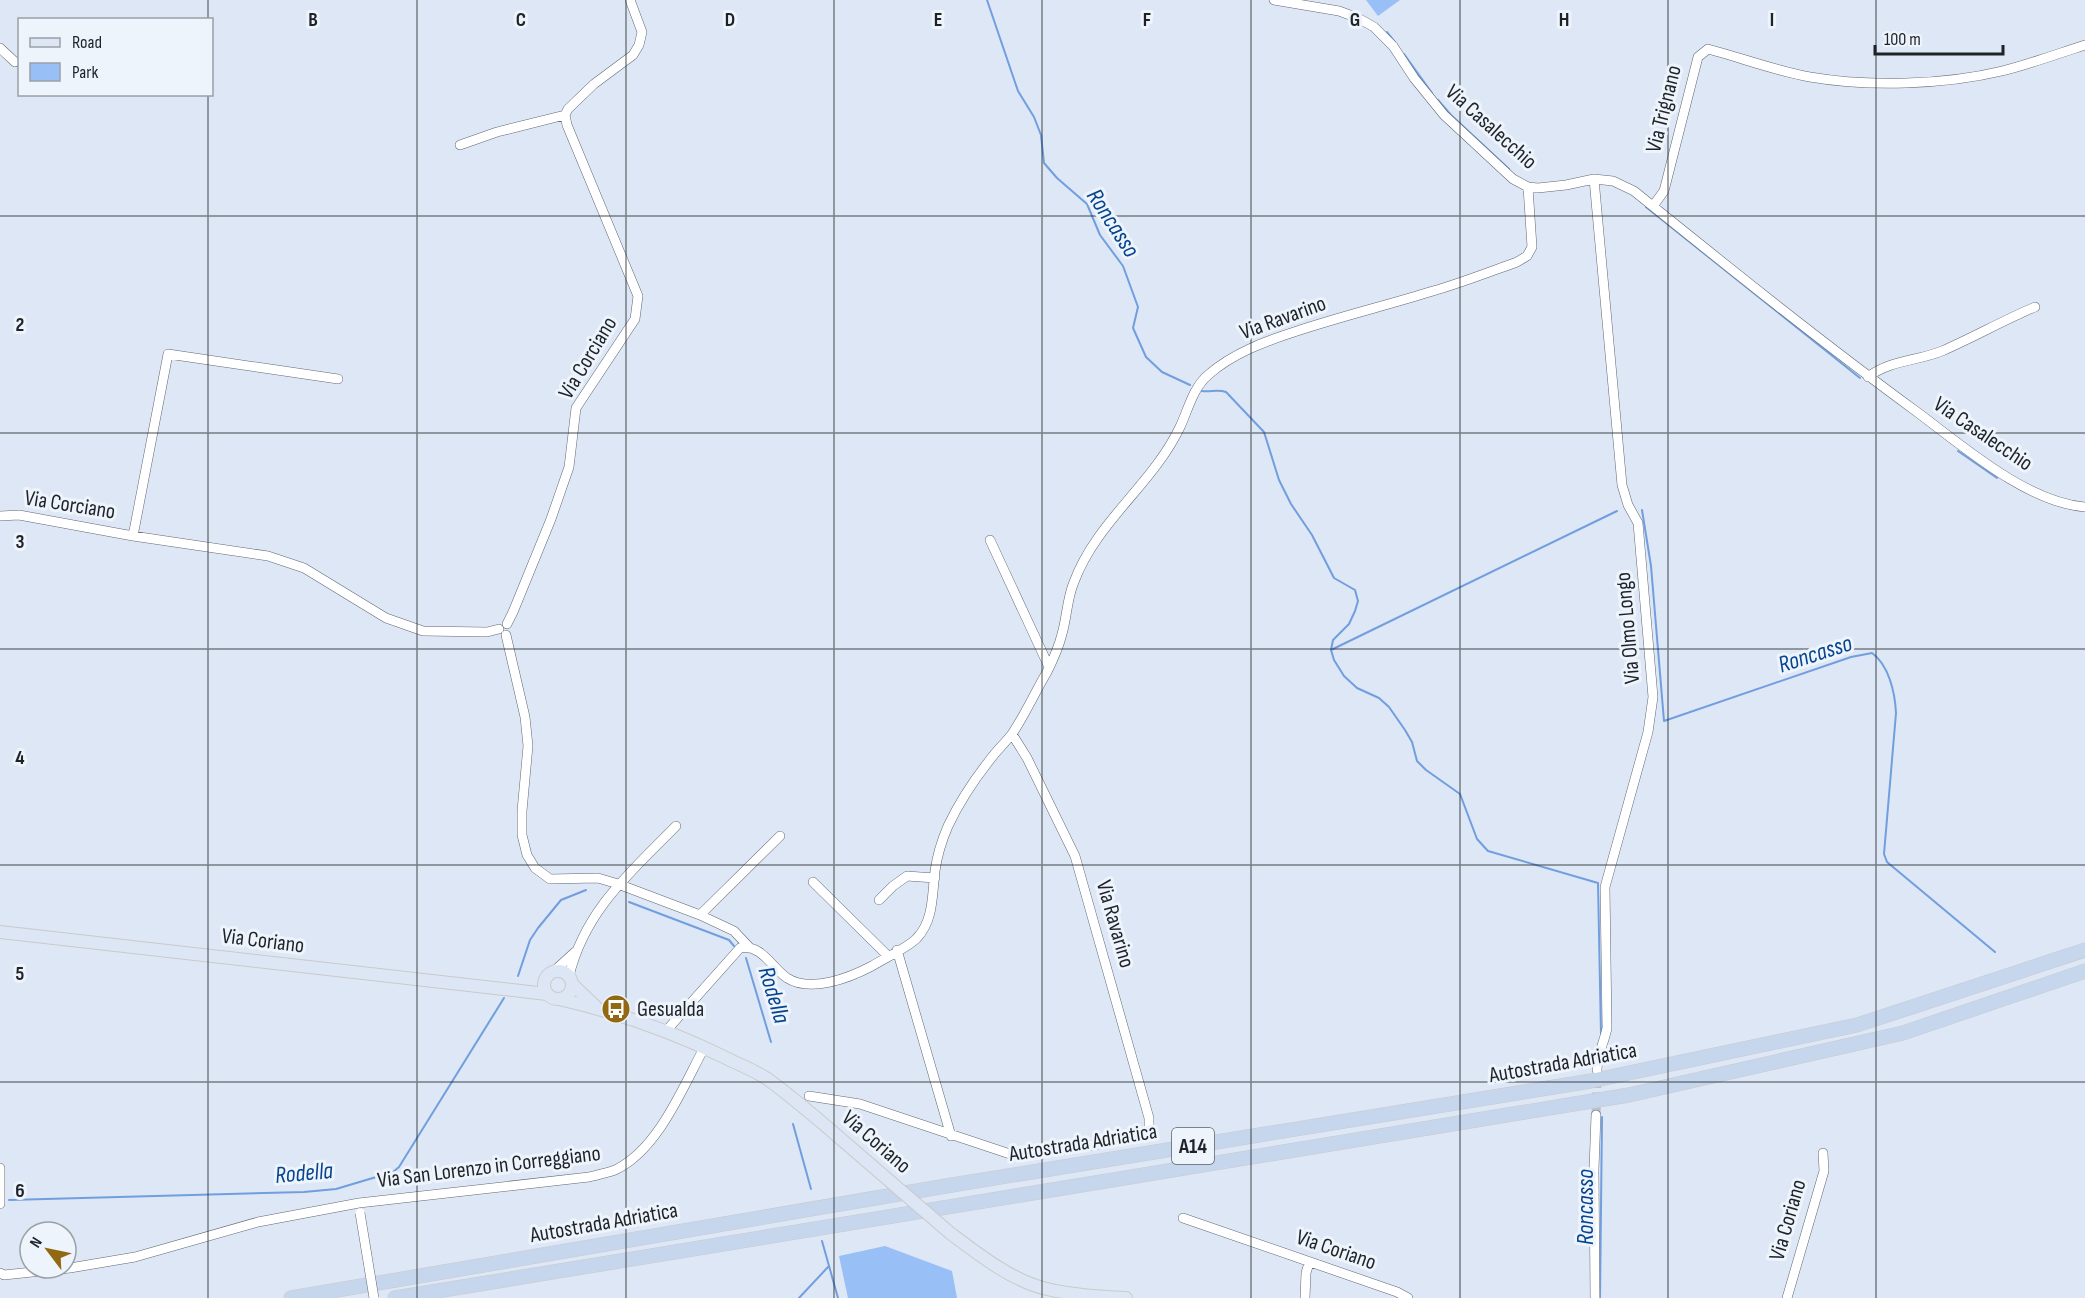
<svg xmlns="http://www.w3.org/2000/svg" width="2085" height="1298" font-family="'Sofia Sans Condensed',sans-serif">
  <style>
    .green { fill: #98bff6 }
    .lines { fill: none; stroke-linecap: round; stroke-linejoin: round }
    .stream { stroke: #719edf; stroke-width: 2 }
    .minor-tunnel { stroke: #b8c0cc; stroke-width: 9; stroke-dasharray: 9 4.5; stroke-linecap: butt }
    .minor-casing { stroke: #606874; stroke-width: 10 }
    .major-casing { stroke: #c9cacb; stroke-width: 14 }
    .highway-casing { stroke: #c9cacb; stroke-width: 15 }
    .minor { stroke: #fff; stroke-width: 9 }
    .major { stroke: #dde6f4; stroke-width: 12 }
    .highway { stroke: #c6d6ec; stroke-width: 14 }
    .minor-bridge-casing { stroke: #606874; stroke-width: 10; stroke-linecap: butt }
    .major-bridge-casing { stroke: #c9cacb; stroke-width: 14; stroke-linecap: butt }
    .minor-bridge { stroke: #fff; stroke-width: 9 }
    .major-bridge { stroke: #dde6f4; stroke-width: 12 }
    .grid { fill: none; stroke: #1f2328; stroke-width: 1.5; stroke-opacity: 0.55 }
    .labels { text-anchor: middle; dominant-baseline: central; stroke-width: 6; stroke-linejoin: round; paint-order: stroke }
    .shield { fill: #eef4fc; stroke: #5d6268; stroke-width: 1.5 }
    .shield-label { font-size: 21px; font-weight: bold; fill: #1f2328 }
    .street-label { font-size: 22px; fill: #1f2328; stroke: #eef4fc }
    .poi-label { font-size: 22px; fill: #1f2328; stroke: #eef4fc; text-anchor: start }
    .water-label { font-size: 24px; font-style: italic; fill: #06448f; stroke: #eef4fc }
    .grid-label { font-size: 20px; text-anchor: middle; font-weight: bold; fill: #1f2328; stroke: #eef4fc; stroke-width: 6; stroke-linejoin: round; paint-order: stroke }
  </style>
  <rect width="100%" height="100%" fill="#dee7f5"/>
  <!-- green -->
  <path class="green" d="M 1366,0 L 1400,0 L 1378,16 Z
    M 885,1246 L 952,1271 L 957,1298 L 848,1298 L 839,1256 Z"/>
  <g class="lines">
    <!-- stream -->
    <path class="stream" d="M 987,0 L 1018,91 L 1034,117 L 1041,135 L 1044,163 L 1057,178 L 1087,204 L 1100,235 L 1123,266 L 1138,307 L 1133,328 L 1146,357 L 1162,372 L 1190,385
      M 1387,32 L 1395,42
      M 1404,54 L 1432,93
      M 1438,100 L 1451,115 L 1509,169
      M 1646,207 L 1860,378
      M 1202,391 C 1211,392 1218,389 1226,392 L 1264,432 L 1279,480 L 1291,504 L 1312,535 L 1334,578 L 1355,590 L 1358,601 L 1355,611 L 1349,624 L 1333,640 L 1331,650 L 1334,660 L 1344,676 L 1357,688 L 1379,698 L 1389,707 L 1405,730 L 1412,742 L 1417,761 L 1426,770 L 1460,794 L 1477,839 L 1488,851 L 1598,883 L 1601,1034
      M 1958,451 L 1997,478
      M 1642,510 L 1651,566 L 1664,721 L 1851,657 L 1872,653 C 1889,665 1895,693 1896,713 L 1884,854 L 1887,862 L 1995,952
      M 1331,650 L 1617,511
      M 629,902 L 729,940 L 734,946
      M 746,958 L 771,1042
      M 518,976 L 530,940 L 538,928 L 561,900 L 586,890
      M 793,1124 L 811,1189
      M 9,1200 L 304,1192 L 336,1189 L 393,1172 L 399,1167 L 504,998
      M 822,1241 L 838,1298
      M 799,1298 L 828,1267
      M 1600,1298 L 1602,1117"/>
    <!-- minor-tunnel -->
    <path class="minor-tunnel" d="M 1596,1115 L 1597,1075"/>
    <!-- minor casing -->
    <g class="minor-casing">
      <path id="minor" d="M 1274,0 L 1339,11 L 1358,18 L 1374,27 L 1393,46 L 1414,78 L 1444,115 L 1513,179 L 1528,187 L 1538,188 L 1566,185 L 1594,179 L 1613,181 L 1634,191 C 1727,266 1820,341 1917,412 C 1963,446 2026,502 2085,507
        M 0,48 L 15,62
        M 460,145 L 497,132 L 565,115
        M 1594,179 L 1622,485 L 1628,505 L 1638,523 L 1653,697 L 1648,732 L 1605,887 L 1607,1028 C 1604,1043 1597,1055 1597,1070
        M 1653,206 L 1664,191 L 1698,57 L 1708,49 C 1742,58 1776,71 1810,77 C 1868,87 1944,85 2002,71 C 2030,64 2057,54 2085,45
        M 1868,377 C 1890,360 1918,361 1942,351 C 1974,337 2004,320 2035,307
        M 0,516 L 19,515 L 133,536 L 268,556 L 304,568 L 386,618 L 423,631 L 487,632 L 499,629
        M 133,536 L 168,354 L 338,379
        M 990,540 L 1049,667
        M 507,624 L 513,612 L 551,519 L 569,467 L 576,408 L 635,319 L 638,296 L 567,125 L 565,115 L 568,109 L 594,84 L 633,55 L 639,45 L 642,32 L 630,0
        M 506,635 L 525,717 L 528,746 L 522,811 L 522,835 L 527,855 L 535,868 L 550,879 L 598,878 L 618,884 L 700,915 L 734,931 L 749,947
        M 813,882 L 888,956
        M 879,900 L 893,886 L 907,876 L 935,878
        M 700,915 L 780,836
        M 897,950 L 951,1136
        M 553,972 L 575,952
        M 569,976 C 585,910 630,873 676,826
        M 666,1031 L 740,948 C 762,944 771,967 787,978 C 811,993 849,978 872,966 C 883,959 909,947 917,938 C 934,920 932,894 935,871 C 937,856 942,840 948,826 C 959,803 974,780 989,761 C 996,751 1005,743 1012,734 C 1025,715 1035,692 1047,672 C 1053,660 1059,646 1062,634 C 1067,617 1067,598 1074,582 C 1096,522 1153,484 1180,427 C 1188,410 1193,388 1208,375 C 1233,353 1266,341 1297,331 C 1342,316 1388,305 1433,291 C 1461,283 1489,272 1517,262 L 1527,256 L 1532,247 L 1528,187
        M 809,1096 L 860,1104 L 1010,1154 C 1036,1153 1131,1144 1149,1129 L 1149,1118 L 1075,856 L 1027,758 L 1012,734
        M 0,1168 L 0,1204
        M 1183,1218 L 1397,1292 L 1408,1298
        M 0,1273 L 4,1275 L 70,1268 L 135,1257 L 258,1222 L 359,1203 L 589,1177 C 597,1175 607,1173 615,1170 C 658,1150 683,1087 704,1048
        M 1305,1298 L 1306,1273 L 1309,1263
        M 1595,1298 L 1594,1169 L 1596,1115
        M 1787,1298 L 1824,1171 L 1823,1153"/>
    </g>
    <!-- major casing -->
    <g class="major-casing">
      <path id="major" d="M 0,932 L 547,994
        M544 985a14 14 0 1 1 28 0a14 14 0 1 1-28 0Z
        M 572,984 L 596,1007
        M 559,999 C 616,1012 671,1031 724,1057 C 738,1064 753,1070 766,1078 C 787,1093 807,1110 827,1127
        M 950,1233 C 978,1254 1012,1281 1047,1289 C 1073,1295 1100,1297 1126,1298"/>
    </g>
    <!-- highway casing -->
    <g class="highway-casing">
      <path id="highway" d="M 291,1298 L 952,1185 L 1591,1081 L 1857,1025 L 2085,950
        M 395,1298 L 1629,1095 L 1903,1033 L 2085,971"/>
    </g>
    <!-- minor -->
    <use href="#minor" class="minor"/>
    <!-- major -->
    <use href="#major" class="major"/>
    <!-- highway -->
    <use href="#highway" class="highway"/>
    <!-- minor-bridge casing -->
    <g class="minor-bridge-casing">
      <path id="minor-bridge" d="M 360,1213 L 374,1298"/>
    </g>
    <!-- major-bridge casing -->
    <g class="major-bridge-casing">
      <path id="major-bridge" d="M 827,1127 L 950,1233"/>
    </g>
    <!-- minor-bridge -->
    <use href="#minor-bridge" class="minor-bridge"/>
    <!-- major-bridge -->
    <use href="#major-bridge" class="major-bridge"/>
  </g>
  <!-- grid -->
  <path class="grid" d="M 208,0 L 208,20M 417,0 L 417,1298M 626,0 L 626,1298M 834,0 L 834,1298M 1042,0 L 1042,1298M 1251,0 L 1251,1298M 1460,0 L 1460,1298M 1668,0 L 1668,1298M 1876,0 L 1876,1298M 208,94 L 208,1298M 0,216 L 2085,216M 0,433 L 2085,433M 0,649 L 2085,649M 0,865 L 2085,865M 0,1082 L 2085,1082"/>
  <!-- icons -->
  <defs>
    <g id="bus-disc" transform="scale(1.5)"><circle r="9.5" fill="#936813" stroke="#eef4fc"/><path d="M-5-6H5V4H4V6H2V4H-2V6H-4V4H-5ZM-3.5-4V0h7V-4ZM-3.5 1.2v1.5H-2V1.2ZM2 1.2v1.5H3.5V1.2Z" fill="#fff"/></g>
  </defs>
  <g fill-rule="evenodd">
    <use href="#bus-disc" x="616" y="1009"/>
  </g>
  <g class="labels">
    <!-- shield labels -->
    <rect class="shield" x="1172" y="1128" width="42" height="36" rx="4.5"/>
    <g class="shield-label">
      <text x="1193" y="1146">A14</text>
    </g>
    <!-- street labels -->
    <g class="street-label">
      <text transform="translate(1664 109) rotate(-76)">Via Trignano</text>
      <text transform="translate(1491 127) rotate(42)">Via Casalecchio</text>
      <text transform="translate(1283 318) rotate(-20)">Via Ravarino</text>
      <text transform="translate(588 358) rotate(-59)">Via Corciano</text>
      <text transform="translate(1983 434) rotate(34)">Via Casalecchio</text>
      <text transform="translate(70 505) rotate(9)">Via Corciano</text>
      <text transform="translate(1628 628) rotate(-95)">Via Olmo Longo</text>
      <text transform="translate(1115 924) rotate(74)">Via Ravarino</text>
      <text transform="translate(263 941) rotate(7)">Via Coriano</text>
      <text transform="translate(1563 1063) rotate(-10)">Autostrada Adriatica</text>
      <text transform="translate(876 1142) rotate(41)">Via Coriano</text>
      <text transform="translate(1083 1143) rotate(-9)">Autostrada Adriatica</text>
      <text transform="translate(489 1167) rotate(-7)">Via San Lorenzo in Correggiano</text>
      <text transform="translate(1788 1220) rotate(-74)">Via Coriano</text>
      <text transform="translate(604 1223) rotate(-10)">Autostrada Adriatica</text>
      <text transform="translate(1336 1250) rotate(19)">Via Coriano</text>
    </g>
    <!-- poi labels -->
    <g class="poi-label">
      <text x="637" y="1009">Gesualda</text>
    </g>
    <!-- water labels -->
    <g class="water-label">
      <text transform="translate(1113 223) rotate(57)">Roncasso</text>
      <text transform="translate(1815 654) rotate(-18)">Roncasso</text>
      <text transform="translate(774 995) rotate(73)">Rodella</text>
      <text transform="translate(304 1173) rotate(-5)">Rodella</text>
      <text transform="translate(1585 1207) rotate(-90)">Roncasso</text>
    </g>
  </g>
  <g class="grid-label">
    <text x="313" y="26">B</text>
    <text x="521" y="26">C</text>
    <text x="730" y="26">D</text>
    <text x="938" y="26">E</text>
    <text x="1147" y="26">F</text>
    <text x="1355" y="26">G</text>
    <text x="1564" y="26">H</text>
    <text x="1772" y="26">I</text>
    <text x="20" y="331">2</text>
    <text x="20" y="548">3</text>
    <text x="20" y="764">4</text>
    <text x="20" y="980">5</text>
    <text x="20" y="1197">6</text>
  </g>
  <!-- legend -->
  <rect x="18" y="18" width="195" height="78" fill="#eef4fc" stroke="#9ba0a7" stroke-width="1.5"/>
  <rect x="30" y="38" width="30" height="9" fill="#dde6f4" stroke="#9ba0a7" stroke-width="1.5"/>
  <text x="72" y="48" font-size="18" fill="#1f2328">Road</text>
  <rect x="30" y="63" width="30" height="18" fill="#98bff6" stroke="#9ba0a7" stroke-width="1.5"/>
  <text x="72" y="78" font-size="18" fill="#1f2328">Park</text>
  <!-- north arrow -->
  <g transform="translate(48 1250) rotate(302)"><circle r="28" fill="#eef4fc" stroke="#9ba0a7" stroke-width="1.5"/>
  <path d="M0-4.5L10 22L0 15L-10 22Z" fill="#936813"/>
  <text y="-9" font-size="16" font-weight="bold" text-anchor="middle" fill="#1f2328">N</text>
  </g>
  <!-- scale -->
  <path d="M1875 45v9h128v-9" fill="none" stroke="#1f2328" stroke-width="3"/>
  <text x="1884" y="45" font-size="18" fill="#1f2328" stroke="#eef4fc" stroke-width="4.5" paint-order="stroke">100 m</text>
</svg>
